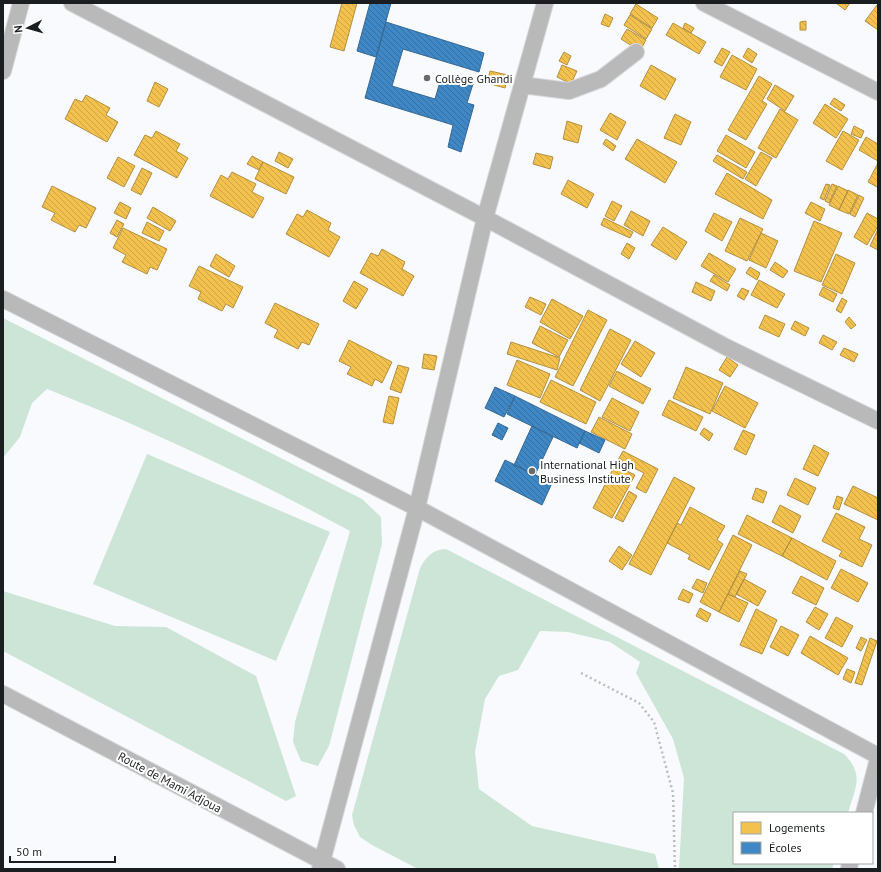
<svg xmlns="http://www.w3.org/2000/svg" width="881" height="872" font-family="'PT Sans',sans-serif">
  <style>
    .green { fill: #cde5d6 }
    .homes { fill: url(#homes-back-hatch); stroke: #b29040 }
    .schools { fill: url(#schools-back-hatch); stroke: #346894 }
    .lines { fill: none; stroke-linecap: round; stroke-linejoin: round }
    .minor-casing { stroke: #d5d7d9; stroke-width: 18 }
    .path { stroke: #bcbdbd; stroke-width: 2.5; stroke-dasharray: 2 3; stroke-linecap: butt }
    .minor { stroke: #b8b9b8; stroke-width: 16 }
    .poi-dot { fill: #686b6e; stroke: #fff; stroke-width: 1.5 }
    .labels { text-anchor: middle; dominant-baseline: central; stroke-width: 4; stroke-linejoin: round; paint-order: stroke }
    .poi-label { font-size: 12px; fill: #1b1e21; stroke: #fff; text-anchor: start }
    .street-label { font-size: 12px; fill: #1b1e21; stroke: #fff }
  </style>
  <defs>
    <pattern id="homes-back-hatch" width="6" height="6" patternUnits="userSpaceOnUse"><rect width="6" height="6" fill="#f2c14e"/><path d="M-1 5l2 2M0 0l6 6M5-1l2 2" fill="none" stroke="#cfa544"/></pattern>
    <pattern id="schools-back-hatch" width="6" height="6" patternUnits="userSpaceOnUse"><rect width="6" height="6" fill="#3f88c5"/><path d="M-1 5l2 2M0 0l6 6M5-1l2 2" fill="none" stroke="#346fa0"/></pattern>
  </defs>
  <rect width="100%" height="100%" fill="#f8fafd"/>
  <!-- green -->
  <path class="green" d="M 3,318 L 362,499 L 381,517 L 382,544 L 329,746 L 318,766 L 301,761 L 293,742 L 295,722 L 350,531 C 252,478 151,430 47,389 L 32,403 L 20,437 L 3,458 Z
    M 147,454 L 330,532 L 276,661 L 93,584 Z
    M 446,549 L 844,754 C 865,775 855,788 848,813 L 734,813 L 734,863 L 834,863 L 832,869 L 679,869 L 684,778 L 673,739 L 636,673 L 640,662 L 610,642 L 568,632 L 540,631 L 518,670 L 499,676 L 485,699 L 475,752 L 479,789 L 532,826 L 655,854 L 659,869 L 418,869 L 372,845 L 360,837 L 354,825 L 352,815 L 420,568 C 427,556 432,550 446,549 Z
    M 3,591 L 115,626 L 166,627 L 256,676 L 296,796 L 286,801 L 3,651 Z"/>
  <!-- homes -->
  <path class="homes" d="M 342,3 L 357,3 L 344,51 L 330,47 Z
    M 836,3 L 850,3 L 845,10 Z
    M 636,4 L 658,18 L 652,28 L 630,14 Z
    M 877,5 L 878,6 L 878,30 L 865,21 Z
    M 605,14 L 613,18 L 609,27 L 601,24 Z
    M 630,15 L 652,29 L 646,39 L 624,25 Z
    M 806,21 L 806,30 L 800,30 L 800,22 Z
    M 673,23 L 706,42 L 699,54 L 666,35 Z
    M 685,23 L 694,28 L 691,33 L 683,28 Z
    M 627,29 L 646,40 L 640,51 L 621,39 Z
    M 722,48 L 730,52 L 722,66 L 714,62 Z
    M 748,48 L 757,54 L 752,63 L 743,57 Z
    M 564,52 L 571,56 L 567,65 L 559,61 Z
    M 732,55 L 757,69 L 746,90 L 720,77 Z
    M 562,65 L 577,71 L 571,84 L 557,77 Z
    M 651,65 L 676,79 L 665,100 L 640,86 Z
    M 490,71 L 508,75 L 505,88 L 487,83 Z
    M 759,76 L 772,84 L 762,101 L 767,104 L 746,140 L 728,130 Z
    M 155,82 L 168,89 L 159,107 L 147,101 Z
    M 775,85 L 794,96 L 785,111 L 767,99 Z
    M 86,95 L 110,108 L 106,115 L 118,122 L 107,142 L 65,119 L 75,99 L 82,102 Z
    M 834,98 L 845,105 L 841,111 L 830,104 Z
    M 825,104 L 848,119 L 836,138 L 813,123 Z
    M 780,109 L 798,120 L 776,158 L 758,148 Z
    M 610,113 L 626,122 L 617,140 L 600,130 Z
    M 675,114 L 691,122 L 681,145 L 664,138 Z
    M 567,121 L 582,126 L 578,143 L 563,139 Z
    M 854,126 L 864,131 L 861,138 L 851,134 Z
    M 156,131 L 180,144 L 176,151 L 188,158 L 177,178 L 134,155 L 145,135 L 152,138 Z
    M 843,131 L 859,140 L 842,170 L 826,161 Z
    M 726,135 L 755,152 L 746,168 L 717,151 Z
    M 866,137 L 878,144 L 878,161 L 859,150 Z
    M 606,139 L 616,146 L 613,151 L 603,144 Z
    M 637,139 L 677,162 L 665,183 L 625,159 Z
    M 279,152 L 293,159 L 288,168 L 275,161 Z
    M 761,152 L 772,158 L 756,186 L 745,179 Z
    M 536,153 L 553,157 L 550,169 L 533,164 Z
    M 717,155 L 747,172 L 743,179 L 713,161 Z
    M 252,156 L 263,162 L 259,170 L 247,164 Z
    M 118,157 L 135,166 L 124,187 L 107,178 Z
    M 263,162 L 294,177 L 286,194 L 255,179 Z
    M 878,163 L 878,186 L 877,187 L 868,182 Z
    M 142,168 L 152,173 L 141,195 L 131,190 Z
    M 232,172 L 256,184 L 252,192 L 264,198 L 253,218 L 210,196 L 221,175 L 228,179 Z
    M 727,173 L 772,200 L 763,219 L 715,194 Z
    M 568,180 L 594,194 L 587,208 L 561,194 Z
    M 826,184 L 830,185 L 824,200 L 820,198 Z
    M 832,184 L 837,186 L 829,203 L 825,201 Z
    M 52,186 L 96,208 L 86,228 L 79,225 L 75,232 L 51,220 L 55,213 L 42,207 Z
    M 838,186 L 848,191 L 839,210 L 829,205 Z
    M 848,190 L 858,195 L 849,214 L 839,210 Z
    M 859,195 L 864,198 L 855,217 L 850,214 Z
    M 612,201 L 622,206 L 614,221 L 605,216 Z
    M 120,202 L 131,208 L 126,219 L 114,213 Z
    M 811,202 L 825,209 L 820,221 L 805,213 Z
    M 153,207 L 176,221 L 170,231 L 147,218 Z
    M 307,210 L 331,223 L 328,230 L 340,237 L 329,257 L 286,234 L 297,214 L 303,217 Z
    M 631,211 L 650,221 L 643,236 L 624,225 Z
    M 714,213 L 732,222 L 722,241 L 705,231 Z
    M 867,213 L 878,219 L 878,226 L 867,245 L 854,237 Z
    M 604,218 L 633,232 L 630,238 L 601,225 Z
    M 740,218 L 763,229 L 747,261 L 725,251 Z
    M 117,220 L 124,224 L 117,237 L 110,233 Z
    M 814,221 L 842,233 L 821,282 L 794,271 Z
    M 147,222 L 164,231 L 159,241 L 142,233 Z
    M 663,227 L 687,242 L 676,260 L 651,245 Z
    M 123,228 L 167,249 L 157,270 L 150,267 L 147,274 L 122,262 L 126,255 L 113,248 Z
    M 878,229 L 878,250 L 870,246 Z
    M 761,233 L 778,241 L 766,268 L 749,260 Z
    M 627,243 L 635,248 L 629,259 L 621,254 Z
    M 382,249 L 405,262 L 402,269 L 414,276 L 403,296 L 360,273 L 371,253 L 378,256 Z
    M 709,253 L 736,269 L 728,282 L 701,266 Z
    M 216,254 L 235,266 L 229,277 L 210,266 Z
    M 836,254 L 855,263 L 842,294 L 822,285 Z
    M 775,262 L 788,271 L 783,278 L 770,270 Z
    M 199,266 L 243,287 L 233,308 L 226,304 L 222,311 L 198,299 L 201,292 L 189,286 Z
    M 750,267 L 760,273 L 757,280 L 746,273 Z
    M 714,275 L 730,285 L 727,291 L 710,281 Z
    M 759,280 L 785,294 L 777,308 L 751,295 Z
    M 354,281 L 368,289 L 356,309 L 343,301 Z
    M 696,282 L 715,291 L 711,301 L 692,292 Z
    M 823,287 L 837,294 L 833,302 L 819,295 Z
    M 742,288 L 749,291 L 744,300 L 737,296 Z
    M 530,297 L 546,304 L 541,315 L 525,307 Z
    M 842,298 L 847,301 L 841,313 L 836,310 Z
    M 552,299 L 583,316 L 570,339 L 540,322 Z
    M 275,303 L 319,324 L 309,345 L 302,342 L 298,349 L 274,337 L 278,330 L 265,323 Z
    M 588,310 L 607,320 L 573,386 L 555,377 Z
    M 765,315 L 785,324 L 779,337 L 759,328 Z
    M 849,317 L 856,325 L 851,329 L 845,322 Z
    M 795,321 L 809,328 L 805,336 L 791,329 Z
    M 540,326 L 568,340 L 559,357 L 532,343 Z
    M 610,329 L 631,340 L 600,401 L 580,390 Z
    M 823,335 L 837,342 L 832,350 L 819,343 Z
    M 349,340 L 392,362 L 382,383 L 375,379 L 372,386 L 347,374 L 351,367 L 339,361 Z
    M 635,341 L 655,353 L 641,377 L 621,364 Z
    M 511,342 L 560,358 L 557,370 L 507,354 Z
    M 844,348 L 858,354 L 854,362 L 840,355 Z
    M 424,354 L 437,356 L 434,370 L 422,368 Z
    M 727,357 L 738,365 L 730,377 L 719,370 Z
    M 517,360 L 550,374 L 540,398 L 507,385 Z
    M 398,365 L 409,368 L 401,393 L 390,389 Z
    M 686,367 L 723,383 L 710,414 L 673,398 Z
    M 617,371 L 651,389 L 643,404 L 609,386 Z
    M 551,380 L 596,402 L 586,424 L 540,402 Z
    M 725,386 L 758,403 L 745,428 L 712,411 Z
    M 389,396 L 399,398 L 393,424 L 383,422 Z
    M 612,398 L 639,412 L 630,431 L 602,417 Z
    M 669,400 L 703,417 L 696,431 L 662,415 Z
    M 599,417 L 632,434 L 625,449 L 591,432 Z
    M 704,428 L 713,434 L 709,441 L 700,434 Z
    M 743,430 L 755,435 L 746,455 L 734,449 Z
    M 814,445 L 829,453 L 818,476 L 803,469 Z
    M 623,451 L 658,469 L 646,493 L 636,488 L 644,473 L 618,460 Z
    M 615,465 L 635,475 L 612,518 L 593,508 Z
    M 674,477 L 695,488 L 651,575 L 629,564 Z
    M 795,478 L 816,488 L 808,505 L 787,495 Z
    M 853,486 L 878,498 L 878,520 L 844,504 Z
    M 756,488 L 767,492 L 763,503 L 752,499 Z
    M 629,491 L 637,496 L 623,522 L 615,518 Z
    M 837,496 L 843,498 L 839,510 L 833,508 Z
    M 780,505 L 801,516 L 793,533 L 772,522 Z
    M 690,507 L 725,526 L 717,540 L 723,544 L 709,570 L 688,559 L 690,555 L 667,543 L 677,523 L 681,525 Z
    M 836,513 L 865,527 L 859,539 L 872,545 L 862,567 L 839,556 L 842,551 L 822,541 Z
    M 747,515 L 792,538 L 782,556 L 738,534 Z
    M 733,535 L 752,545 L 719,612 L 700,602 Z
    M 792,538 L 836,561 L 827,580 L 782,556 Z
    M 619,546 L 632,555 L 622,570 L 609,561 Z
    M 841,569 L 868,583 L 858,602 L 831,588 Z
    M 740,571 L 747,574 L 735,597 L 728,594 Z
    M 801,576 L 824,588 L 816,605 L 792,593 Z
    M 697,579 L 707,583 L 703,593 L 692,588 Z
    M 744,579 L 766,591 L 758,606 L 736,594 Z
    M 683,589 L 693,594 L 689,603 L 678,599 Z
    M 728,594 L 748,603 L 739,622 L 719,612 Z
    M 815,607 L 828,614 L 819,630 L 806,622 Z
    M 700,608 L 711,614 L 707,622 L 696,616 Z
    M 756,609 L 777,620 L 762,654 L 740,645 Z
    M 836,617 L 853,626 L 842,647 L 825,638 Z
    M 781,626 L 799,635 L 788,656 L 770,647 Z
    M 810,636 L 848,658 L 838,675 L 801,653 Z
    M 861,637 L 867,640 L 861,651 L 856,648 Z
    M 870,638 L 877,641 L 862,685 L 855,683 Z
    M 847,669 L 855,672 L 851,683 L 843,679 Z"/>
  <!-- schools -->
  <path class="schools" d="M 370,3 L 391,3 L 376,57 L 357,51 Z
    M 386,22 L 484,53 L 479,72 L 403,49 L 392,86 L 435,99 L 442,75 L 473,84 L 467,103 L 474,105 L 461,152 L 448,147 L 453,125 L 365,98 Z
    M 495,387 L 515,396 L 504,417 L 485,408 Z
    M 515,396 L 585,431 L 577,448 L 507,414 Z
    M 498,423 L 508,428 L 502,440 L 492,435 Z
    M 532,426 L 553,437 L 535,475 L 514,465 Z
    M 585,431 L 605,440 L 599,453 L 579,443 Z
    M 505,460 L 552,483 L 542,505 L 495,481 Z"/>
  <g class="lines">
    <!-- minor casing -->
    <g class="minor-casing">
      <path id="minor" d="M 72,3 L 485,218 L 726,347 L 878,421
        M 704,3 L 878,92
        M 3,71 L 21,3
        M 522,85 L 569,91 L 601,79 L 636,52
        M 3,299 L 417,508 L 878,756
        M 3,694 L 337,869
        M 864,813 L 878,759
        M 320,869 L 417,508 L 485,218 L 545,3
        M 849,869 L 850,863"/>
    </g>
    <!-- path -->
    <path class="path" d="M 581,673 L 639,703 L 654,722 L 673,793 L 675,869"/>
    <!-- minor -->
    <use href="#minor" class="minor"/>
  </g>
  <!-- markers -->
  <g class="poi-dot">
    <circle cx="427" cy="78" r="4"/>
    <circle cx="532" cy="471" r="4"/>
  </g>
  <g class="labels">
    <!-- poi labels -->
    <g class="poi-label">
      <text x="435" y="78">Collège Ghandi</text>
      <text x="540" y="464">International High<tspan x="540" dy="14">Business Institute</tspan></text>
    </g>
    <!-- street labels -->
    <g class="street-label">
      <text transform="translate(170 782) rotate(28)">Route de Mami Adjoua</text>
    </g>
  </g>
  <!-- border -->
  <rect width="881" height="872" fill="none" stroke="#1b1e21" stroke-width="8"/>
  <!-- legend -->
  <rect x="733" y="812" width="140" height="52" fill="#ffffff" stroke="#a4a5a6"/>
  <rect x="741" y="822" width="20" height="12" fill="#f2c14e" stroke="#a4a5a6"/>
  <text x="769" y="832" font-size="12" fill="#1b1e21">Logements</text>
  <rect x="741" y="842" width="20" height="12" fill="#3f88c5" stroke="#a4a5a6"/>
  <text x="769" y="852" font-size="12" fill="#1b1e21">Écoles</text>
  <!-- north arrow -->
  <g transform="translate(28 28) rotate(264)" stroke="#ffffff" stroke-width="3" paint-order="stroke">
  <path d="M0-3L7 15L0 10L-7 15Z" fill="#1b1e21"/>
  <text y="-6" font-size="11" font-weight="bold" text-anchor="middle" fill="#1b1e21">N</text>
  </g>
  <!-- scale -->
  <path d="M10 856v6h105v-6" fill="none" stroke="#1b1e21" stroke-width="2"/>
  <text x="16" y="856" font-size="12" fill="#1b1e21" stroke="#ffffff" stroke-width="3" paint-order="stroke">50 m</text>
</svg>
